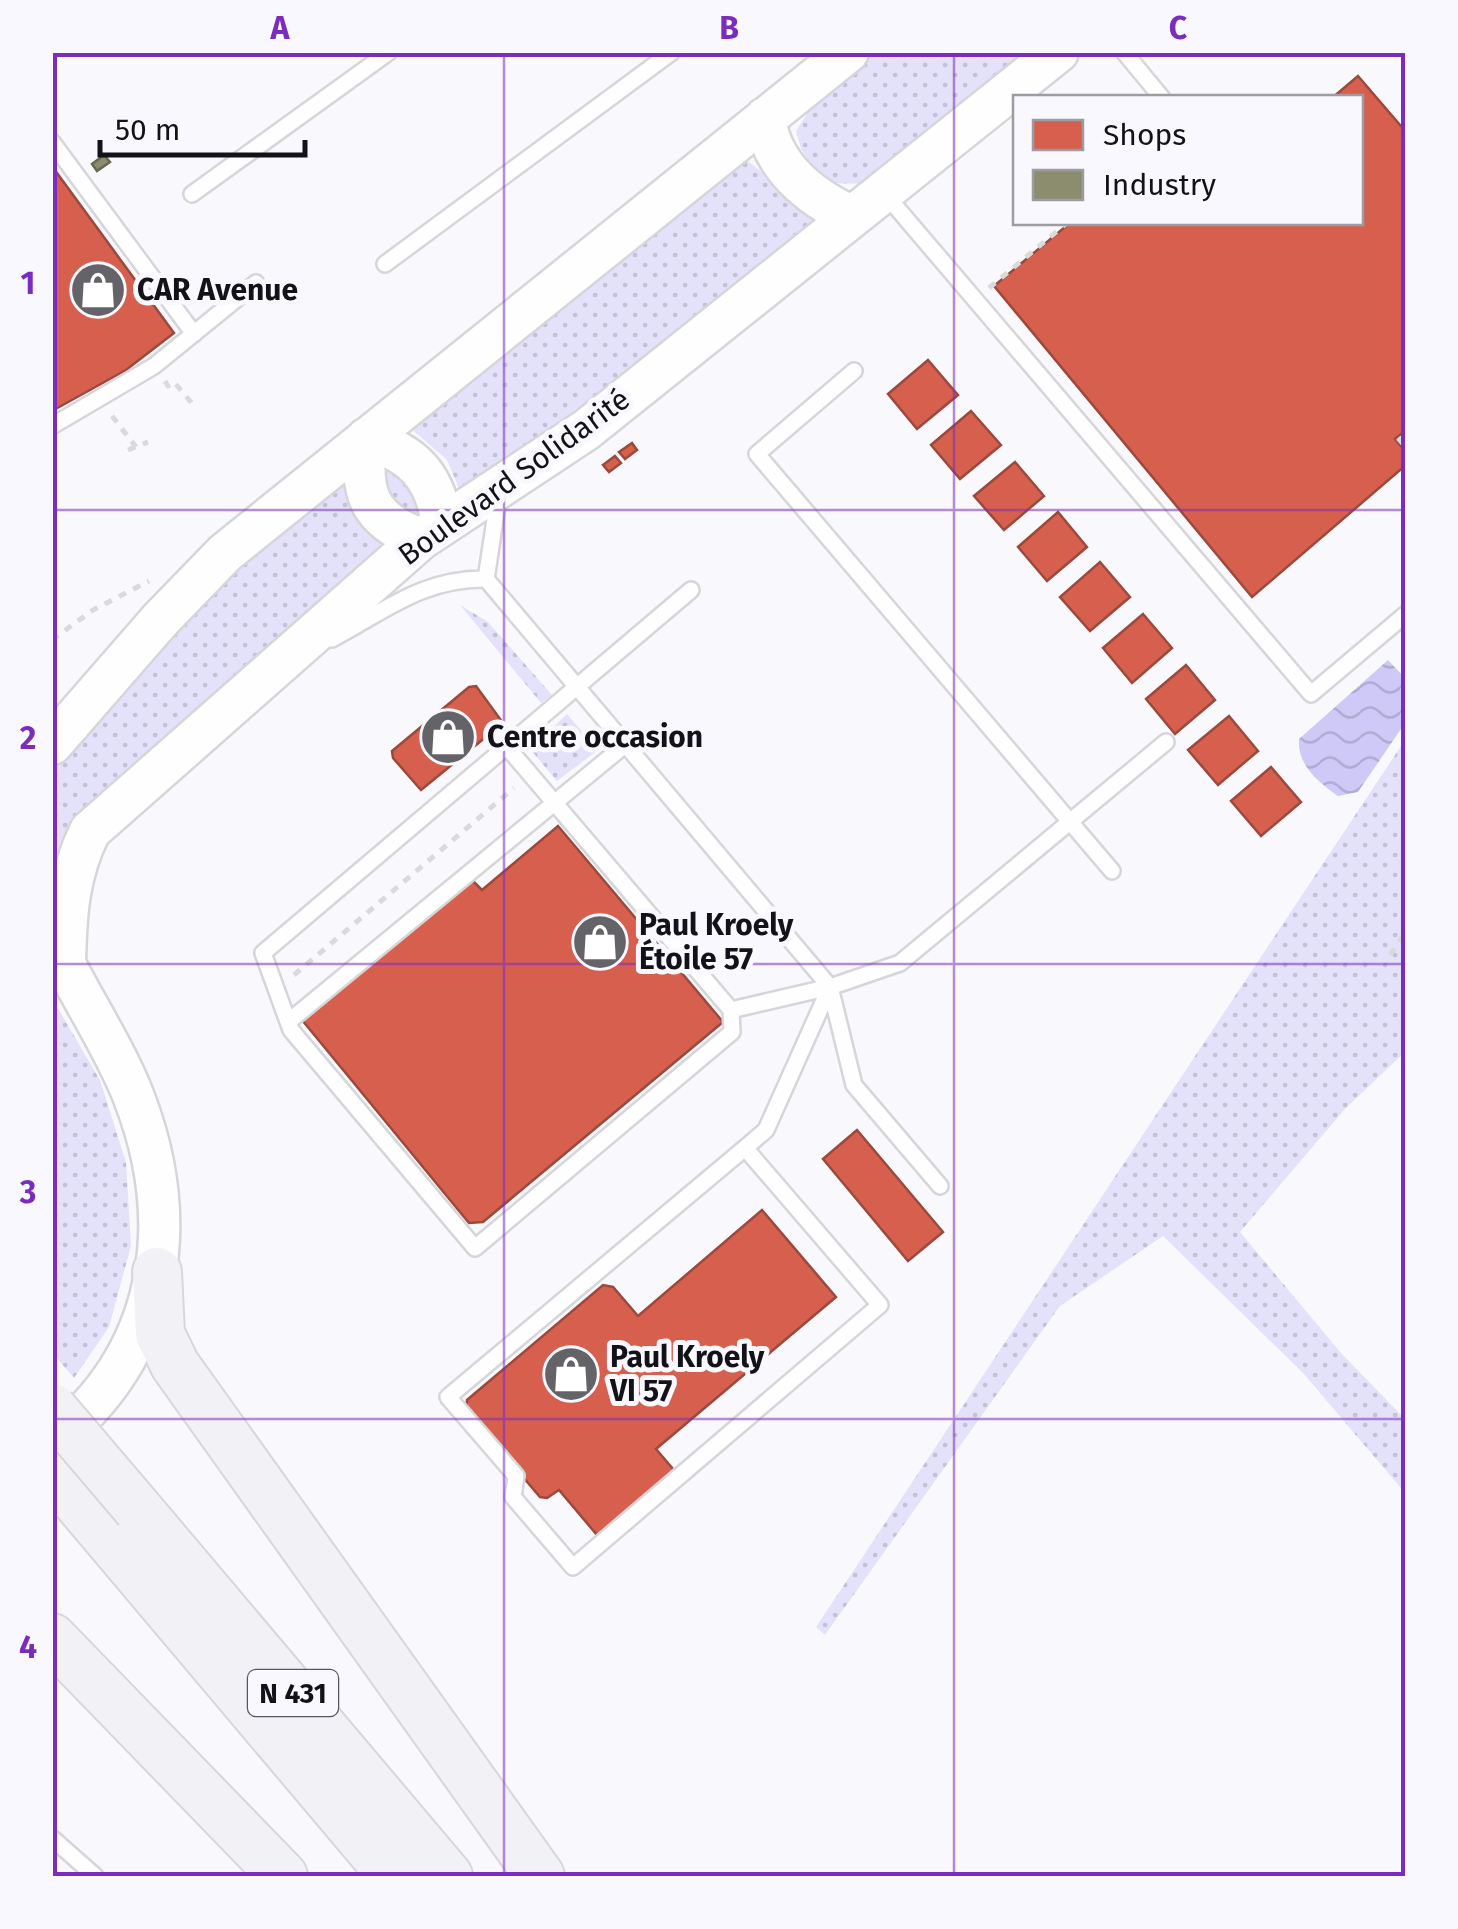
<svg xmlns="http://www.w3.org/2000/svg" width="1458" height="1929" font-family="'Fira Sans',sans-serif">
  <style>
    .green { fill: url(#green-dots) }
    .water { fill: url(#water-waves) }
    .shops { fill: #d6604d; stroke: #9c493d; stroke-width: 2.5 }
    .industry { fill: #8c8c6e; stroke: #686754; stroke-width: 2.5 }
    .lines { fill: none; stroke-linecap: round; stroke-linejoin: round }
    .service-casing { stroke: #d6d6da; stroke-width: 20 }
    .secondary-casing { stroke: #d6d6da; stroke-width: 45 }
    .trunk-casing { stroke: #d7d7d9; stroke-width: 52 }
    .path { stroke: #dadadb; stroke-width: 5; stroke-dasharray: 8 8; stroke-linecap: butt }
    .service { stroke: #fefeff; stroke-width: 15 }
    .secondary { stroke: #fefeff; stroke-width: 40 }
    .trunk { stroke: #f2f2f6; stroke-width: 48 }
    .trunk-bridge-casing { stroke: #d7d7d9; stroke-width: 52; stroke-linecap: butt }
    .trunk-bridge { stroke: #f2f2f6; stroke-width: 48 }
    .grid { fill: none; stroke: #7b2cbf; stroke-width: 2.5; stroke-opacity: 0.55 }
    .labels { text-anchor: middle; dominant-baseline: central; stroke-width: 10; stroke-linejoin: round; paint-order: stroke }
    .shield { fill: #f8f8fe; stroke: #58575d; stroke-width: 2.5 }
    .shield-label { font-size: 28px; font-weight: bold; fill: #131218 }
    .poi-label { font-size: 30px; font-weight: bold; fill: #131218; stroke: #f8f8fe; text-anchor: start }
    .street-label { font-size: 30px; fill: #131218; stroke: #f8f8fe }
    .neatline { fill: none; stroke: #7b2cbf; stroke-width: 4 }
    .grid-label { font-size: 32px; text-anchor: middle; font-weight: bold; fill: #7b2cbf }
  </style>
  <defs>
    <pattern id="green-dots" width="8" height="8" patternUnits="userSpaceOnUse" patternTransform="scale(2.5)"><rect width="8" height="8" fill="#e3e2fa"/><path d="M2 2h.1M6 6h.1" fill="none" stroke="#c2c1d6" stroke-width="1.8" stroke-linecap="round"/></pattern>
    <pattern id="water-waves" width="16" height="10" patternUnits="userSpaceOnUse" patternTransform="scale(2.5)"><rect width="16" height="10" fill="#cec9f7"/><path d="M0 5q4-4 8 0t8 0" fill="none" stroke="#b0acd3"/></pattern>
  </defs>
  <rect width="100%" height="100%" fill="#f9f9fd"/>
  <!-- green -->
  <path class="green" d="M 874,53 L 1036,53 L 870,184 L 824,183 L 801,149 L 796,131 L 815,101 Z
    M 744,158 L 805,206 L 815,228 L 543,444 L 463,498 L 447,460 L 408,426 Z
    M 380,465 L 402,473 L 420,508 L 417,520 L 389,512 Z
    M 347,475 L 391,550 L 53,891 L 53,768 L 231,569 Z
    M 460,605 L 488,622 L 552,695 L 541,703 Z
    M 567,714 L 598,750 L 557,781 L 530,749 Z
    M 1405,740 L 1405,1052 L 1345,1109 L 1240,1232 L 1341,1353 L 1405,1419 L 1405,1493 L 1304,1374 L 1163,1236 L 1060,1306 L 825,1635 L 816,1627 Z
    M 52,998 L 100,1080 L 126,1162 L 131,1246 L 109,1327 L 74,1378 L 53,1354 Z"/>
  <!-- water -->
  <path class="water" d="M 1388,660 L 1405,678 L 1405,723 L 1358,792 L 1338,796 C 1318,782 1297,765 1299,739 Z"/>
  <!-- shops -->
  <path class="shops" d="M 1358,76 L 1406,132 L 1406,430 L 1395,439 L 1406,452 L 1406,465 L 1252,597 L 994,286 L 1071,222 L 1360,222 L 1360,98 L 1332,98 Z
    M 57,173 L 174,333 L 126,370 L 52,411 L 52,176 Z
    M 928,360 L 958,395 L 917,429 L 888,394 Z
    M 971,411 L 1001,445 L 960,479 L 931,445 Z
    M 632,443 L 637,450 L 625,459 L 619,452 Z
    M 615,456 L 621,463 L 609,472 L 603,465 Z
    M 1015,462 L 1044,496 L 1004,530 L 974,496 Z
    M 1058,512 L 1087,547 L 1047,581 L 1018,547 Z
    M 1100,562 L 1130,597 L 1090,631 L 1060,597 Z
    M 1143,614 L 1172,648 L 1132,683 L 1103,648 Z
    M 1186,665 L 1215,700 L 1175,734 L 1146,699 Z
    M 476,686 L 503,723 L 421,790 L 393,758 L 392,751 L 469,687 Z
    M 1229,716 L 1258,751 L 1218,785 L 1188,750 Z
    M 1271,767 L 1301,802 L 1261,836 L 1231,801 Z
    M 558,826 L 723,1022 L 483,1222 L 469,1223 L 302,1020 L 472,880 L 482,890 Z
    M 857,1130 L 943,1232 L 908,1261 L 823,1159 Z
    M 762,1210 L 836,1297 L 656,1449 L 674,1470 L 597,1535 L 559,1490 L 547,1498 L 540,1497 L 466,1410 L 467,1400 L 603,1285 L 613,1287 L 638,1316 Z"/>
  <!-- industry -->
  <path class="industry" d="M 104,155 L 110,162 L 97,171 L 92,164 Z"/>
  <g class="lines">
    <!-- service casing -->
    <g class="service-casing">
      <path id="service" d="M 1124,52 L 1162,98
        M 52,142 L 194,334
        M 192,194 L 389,52
        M 885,194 L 1311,694 L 1406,614
        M 385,264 L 672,52
        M 854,371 L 757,454 L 1112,871
        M 52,426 L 154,366 L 256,283
        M 486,579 L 498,500
        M 332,639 C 385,611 423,578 486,579 L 830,987 L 854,1085 L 940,1186
        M 507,747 L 731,1010 L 732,1032 L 475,1248 L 291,1030 L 263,953 L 691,590
        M 731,1010 L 830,987 L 900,963 L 1166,742
        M 288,1022 L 626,744
        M 745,1148 L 880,1305 L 573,1567 L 513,1497 L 516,1476 L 448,1397 L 745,1148 L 766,1130 L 830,987
        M 52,1838 L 95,1876"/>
    </g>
    <!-- secondary casing -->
    <g class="secondary-casing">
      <path id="secondary" d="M 765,118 C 771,166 810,197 851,216
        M 367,438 C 359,491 367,520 421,539
        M 367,438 C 412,454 435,474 442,524
        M 52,744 L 160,620 L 225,553 L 848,52
        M 52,949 L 65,964 C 87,1007 115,1050 133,1095 C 183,1223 164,1354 52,1442
        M 65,964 C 66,916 68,875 90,831 L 421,539 L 586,430 L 1058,52"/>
    </g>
    <!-- trunk casing -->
    <g class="trunk-casing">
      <path id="trunk" d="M 157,1272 L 160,1334 L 175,1365 L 540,1876
        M 52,1472 L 393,1876
        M 138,1509 L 448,1876
        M 52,1638 L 283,1876"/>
    </g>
    <!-- path -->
    <path class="path" d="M 989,288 L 1068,222
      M 165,381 L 168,386 L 174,382 L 195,407
      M 112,416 L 136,447
      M 1398,438 L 1406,447
      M 128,450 L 148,442
      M 52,640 L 93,610 L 149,581
      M 1390,955 L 1406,932
      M 294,975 L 514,788"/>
    <!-- service -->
    <use href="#service" class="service"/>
    <!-- secondary -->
    <use href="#secondary" class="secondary"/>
    <!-- trunk -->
    <use href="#trunk" class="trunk"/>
    <!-- trunk-bridge casing -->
    <g class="trunk-bridge-casing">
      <path id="trunk-bridge" d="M 52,1408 L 138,1509"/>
    </g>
    <!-- trunk-bridge -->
    <use href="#trunk-bridge" class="trunk-bridge"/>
  </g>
  <!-- grid -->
  <path class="grid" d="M 504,52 L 504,1876M 954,52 L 954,1876M 52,510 L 1406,510M 52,964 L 1406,964M 52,1419 L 1406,1419"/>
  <!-- icons -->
  <defs>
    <g id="shop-disc" transform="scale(2.875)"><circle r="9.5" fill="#646368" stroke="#f8f8fe"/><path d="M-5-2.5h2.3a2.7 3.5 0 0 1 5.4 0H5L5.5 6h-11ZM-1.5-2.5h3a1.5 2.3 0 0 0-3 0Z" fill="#fff"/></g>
  </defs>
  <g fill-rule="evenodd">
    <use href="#shop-disc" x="98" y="290"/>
    <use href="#shop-disc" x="448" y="737"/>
    <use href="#shop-disc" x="600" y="942"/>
    <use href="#shop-disc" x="571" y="1374"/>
  </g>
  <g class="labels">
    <!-- shield labels -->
    <rect class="shield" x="248" y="1670" width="90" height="46" rx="8"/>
    <g class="shield-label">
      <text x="293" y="1693">N 431</text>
    </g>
    <!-- poi labels -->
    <g class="poi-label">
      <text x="137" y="290">CAR Avenue</text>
      <text x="487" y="737">Centre occasion</text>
      <text x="639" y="925">Paul Kroely<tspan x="639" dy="34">Étoile 57</tspan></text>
      <text x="610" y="1357">Paul Kroely<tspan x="610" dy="34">VI 57</tspan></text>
    </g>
    <!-- street labels -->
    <g class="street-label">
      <text transform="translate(514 477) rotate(-36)">Boulevard Solidarité</text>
    </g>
  </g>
  <!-- border -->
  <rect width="1458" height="1929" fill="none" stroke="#f8f8fe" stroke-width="110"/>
  <!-- legend -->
  <rect x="1013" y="95" width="350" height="130" fill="#f8f8fe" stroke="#9c9ca2" stroke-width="2.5"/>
  <rect x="1033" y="120" width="50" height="30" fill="#d6604d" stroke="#9c9ca2" stroke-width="2.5"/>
  <text x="1103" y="145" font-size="30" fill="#131218">Shops</text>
  <rect x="1033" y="170" width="50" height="30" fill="#8c8c6e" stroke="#9c9ca2" stroke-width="2.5"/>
  <text x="1103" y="195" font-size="30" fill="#131218">Industry</text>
  <!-- scale -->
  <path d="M100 140v15h205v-15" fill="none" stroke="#131218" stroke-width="5"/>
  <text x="115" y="140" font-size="30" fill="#131218" stroke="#f8f8fe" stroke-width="8" paint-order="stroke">50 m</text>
  <rect x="55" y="55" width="1348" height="1819" class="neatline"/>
  <g class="grid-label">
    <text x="280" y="39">A</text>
    <text x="729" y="39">B</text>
    <text x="1178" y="39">C</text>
    <text x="28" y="294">1</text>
    <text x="28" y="749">2</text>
    <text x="28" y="1203">3</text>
    <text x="28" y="1658">4</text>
  </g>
</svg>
